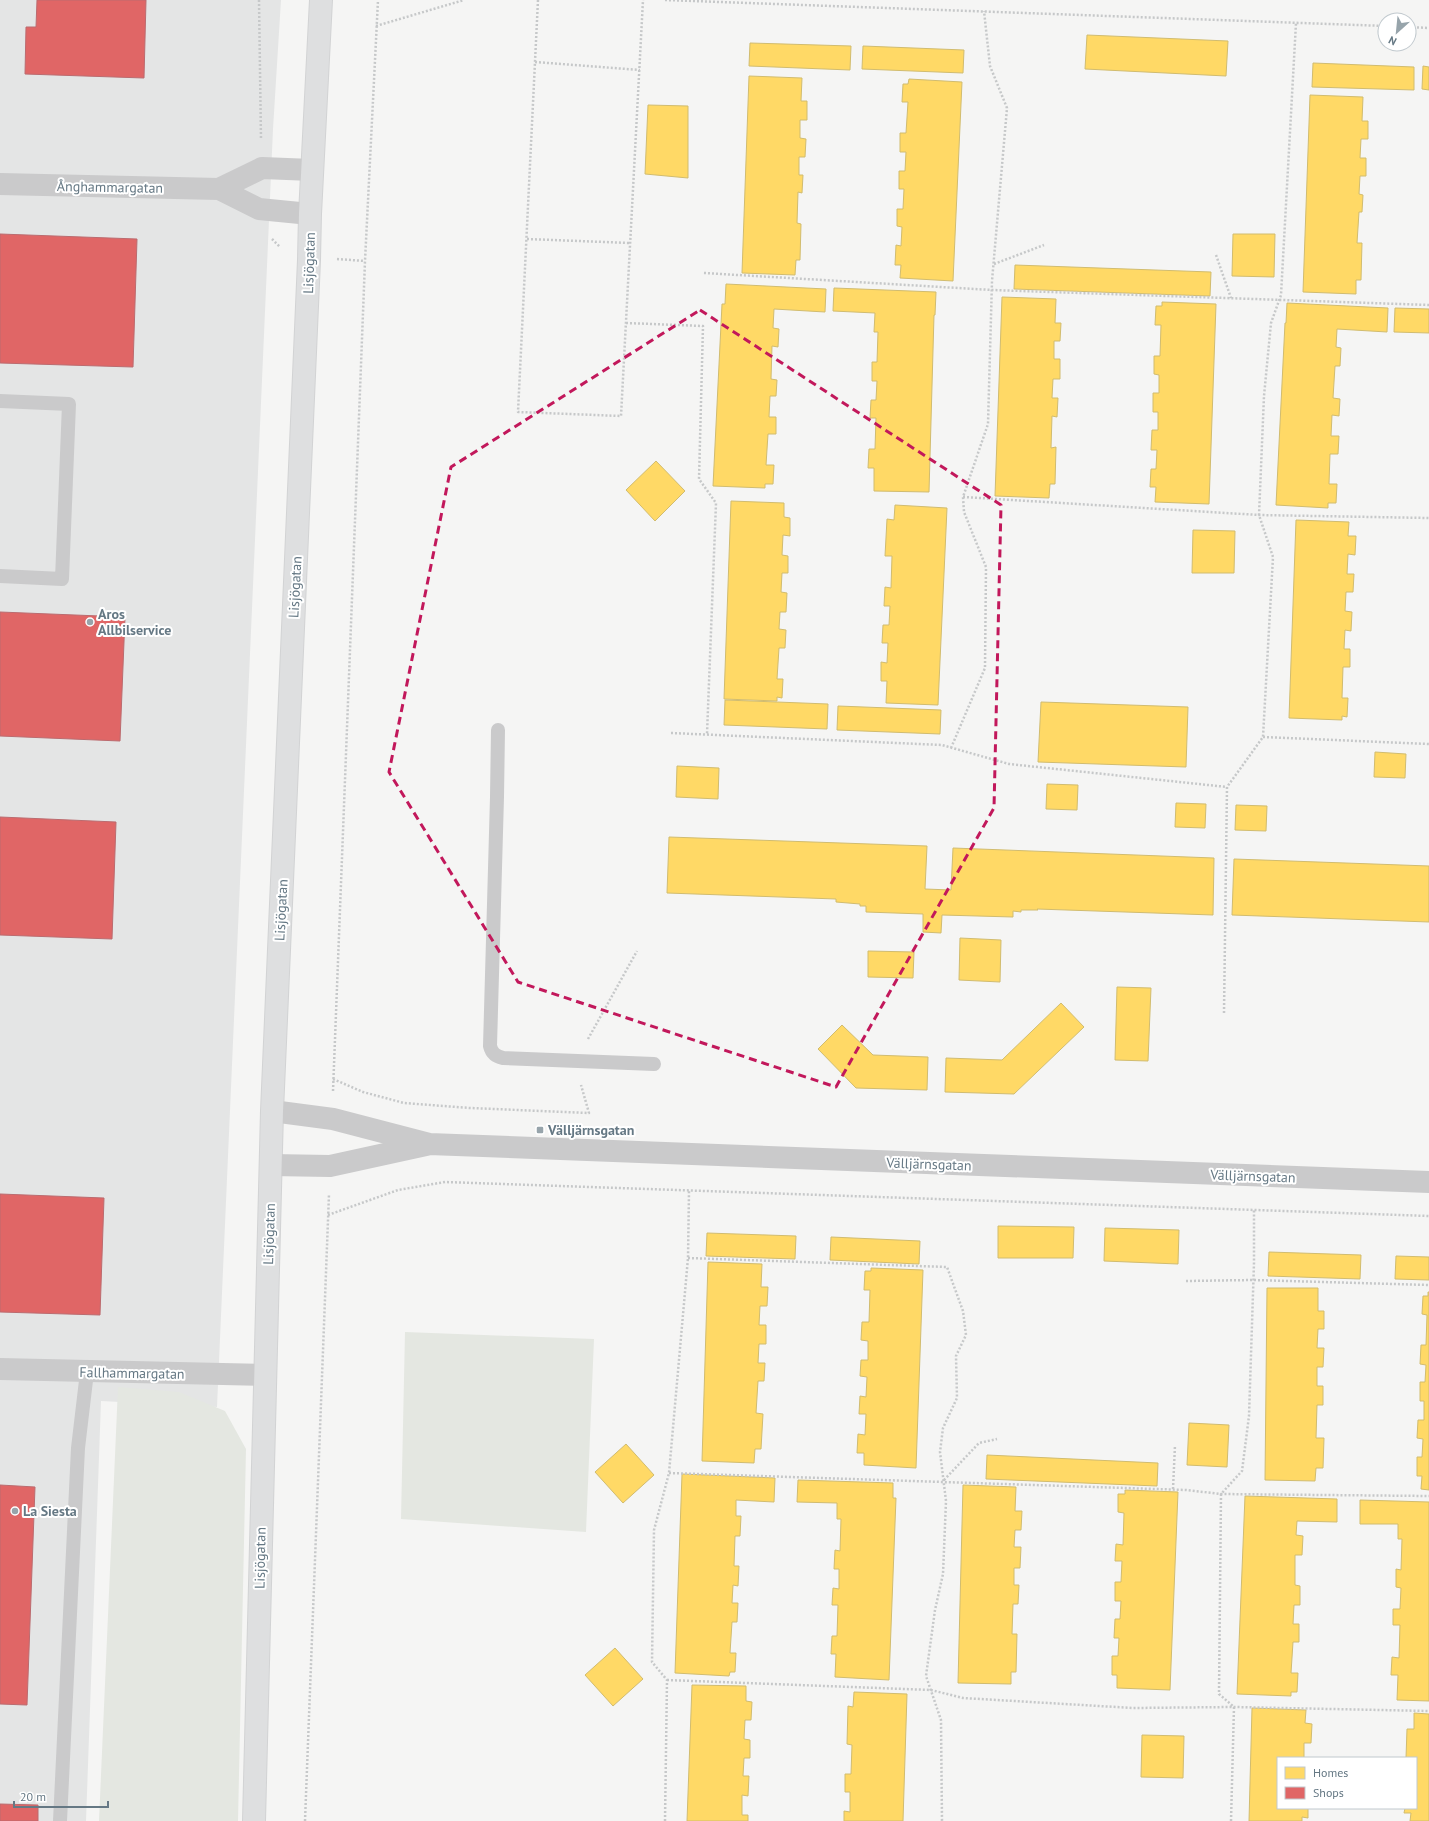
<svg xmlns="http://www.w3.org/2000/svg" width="1429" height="1821" font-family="'PT Sans',sans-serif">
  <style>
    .built { fill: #e4e5e5 }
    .green { fill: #e4e7e1 }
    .homes { fill: #ffd966; stroke: #d1bc6f }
    .shops { fill: #e06666; stroke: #bb6b6f }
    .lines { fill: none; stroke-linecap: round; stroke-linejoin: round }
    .secondary-casing { stroke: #d2d3d4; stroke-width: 24 }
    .path { stroke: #c6c8c9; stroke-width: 2.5; stroke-dasharray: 2 2; stroke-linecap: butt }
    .lane { stroke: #cacacb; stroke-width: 14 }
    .street { stroke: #cacacb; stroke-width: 22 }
    .secondary { stroke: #dedfe0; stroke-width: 22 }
    .marked { fill: none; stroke: #c2185b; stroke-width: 3; stroke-dasharray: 8 5; stroke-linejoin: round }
    .poi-dot { fill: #97a4ab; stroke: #fff; stroke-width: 1.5 }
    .labels { text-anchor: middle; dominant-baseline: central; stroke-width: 4; stroke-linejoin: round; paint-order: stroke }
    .street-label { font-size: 14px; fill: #657884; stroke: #fff }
    .poi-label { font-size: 14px; font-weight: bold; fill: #657884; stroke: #fff; text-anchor: start }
  </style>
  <rect width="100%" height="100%" fill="#f5f5f4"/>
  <!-- built -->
  <path class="built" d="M 0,0 L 281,0 L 273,129 L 217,1407 L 101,1401 L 86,1821 L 0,1821 Z"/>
  <!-- green -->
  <path class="green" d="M 405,1332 L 594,1339 L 586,1532 L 401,1519 Z
    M 118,1387 L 179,1392 L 225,1411 L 246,1449 L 238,1821 L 99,1821 Z"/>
  <!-- homes -->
  <path class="homes" d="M 1087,35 L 1228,41 L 1226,76 L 1085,69 Z
    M 750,43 L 851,46 L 850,70 L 749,66 Z
    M 863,46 L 964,50 L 963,73 L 862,69 Z
    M 1313,63 L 1414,67 L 1414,90 L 1312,87 Z
    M 1423,66 L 1429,67 L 1429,90 L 1422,89 Z
    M 749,76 L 802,78 L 801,101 L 807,101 L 807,120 L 800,120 L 800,138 L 806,139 L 805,157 L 799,157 L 799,175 L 803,175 L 802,193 L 798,192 L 797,223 L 801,224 L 800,260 L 796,260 L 795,275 L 742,273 Z
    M 909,79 L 962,82 L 953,281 L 900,278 L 901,265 L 895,265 L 896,245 L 901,246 L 902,227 L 897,226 L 897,209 L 903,209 L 904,189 L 899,189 L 899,171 L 905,171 L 906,152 L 900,152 L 900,133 L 906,133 L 908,102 L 902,102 L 903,84 L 908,84 Z
    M 1310,95 L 1363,97 L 1362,121 L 1368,121 L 1368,139 L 1361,139 L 1360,158 L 1366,158 L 1366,176 L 1360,176 L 1359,194 L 1363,195 L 1362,212 L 1359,212 L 1357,243 L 1362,243 L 1361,280 L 1356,280 L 1356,294 L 1303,292 Z
    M 648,105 L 688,106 L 688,178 L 645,174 Z
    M 1233,234 L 1275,234 L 1274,277 L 1232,276 Z
    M 1015,265 L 1211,272 L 1210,296 L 1014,289 Z
    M 726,284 L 826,289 L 825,312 L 774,309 L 773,328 L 779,329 L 778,347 L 772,346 L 771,379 L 777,380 L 776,396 L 770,396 L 769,417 L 776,417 L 776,434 L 768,434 L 766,465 L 774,465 L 773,484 L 765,484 L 765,488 L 713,486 L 722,304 L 725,304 Z
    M 834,288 L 936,292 L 935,315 L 934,315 L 929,492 L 874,491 L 874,468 L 868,468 L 869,449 L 875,449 L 876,418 L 870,418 L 871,400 L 876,400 L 877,381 L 872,381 L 872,362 L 877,362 L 878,332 L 874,332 L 875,313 L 833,311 Z
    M 1002,297 L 1056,299 L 1055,323 L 1061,323 L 1060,341 L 1054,341 L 1054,359 L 1060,359 L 1060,379 L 1053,379 L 1052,398 L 1058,398 L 1057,417 L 1052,416 L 1051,448 L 1056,447 L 1055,484 L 1050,484 L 1049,498 L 995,496 Z
    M 1162,302 L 1216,304 L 1209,504 L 1155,502 L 1156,487 L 1150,487 L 1151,469 L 1156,469 L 1157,450 L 1151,450 L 1152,430 L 1158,430 L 1158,412 L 1153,412 L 1153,393 L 1159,393 L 1159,375 L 1154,374 L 1154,356 L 1160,356 L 1161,325 L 1155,325 L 1156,306 L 1162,306 Z
    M 1287,303 L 1388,308 L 1387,332 L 1337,329 L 1336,347 L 1341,348 L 1340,366 L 1335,366 L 1333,398 L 1340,399 L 1339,416 L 1332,415 L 1331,436 L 1339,436 L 1338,454 L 1330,454 L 1329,484 L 1337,484 L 1336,503 L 1328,503 L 1328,508 L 1276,505 L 1285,323 L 1286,323 Z
    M 1395,308 L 1429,309 L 1429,333 L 1394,332 Z
    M 656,461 L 685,491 L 655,521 L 626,490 Z
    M 731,501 L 784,503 L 784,517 L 790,518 L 790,536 L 783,535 L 782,555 L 788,556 L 788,573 L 782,573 L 781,592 L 787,593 L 786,612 L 780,612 L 779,629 L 786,630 L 785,648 L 779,648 L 777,679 L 783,679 L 782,698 L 777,697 L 777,701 L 724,699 Z
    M 895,505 L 947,508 L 938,705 L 886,703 L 887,681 L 881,681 L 881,662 L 887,663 L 888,643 L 882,643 L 883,625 L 889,625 L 890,606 L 884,606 L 885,587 L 891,588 L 892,556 L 885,556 L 887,519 L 894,520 Z
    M 1296,520 L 1349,522 L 1348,536 L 1356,536 L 1355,555 L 1348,554 L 1347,574 L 1354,574 L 1353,592 L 1346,592 L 1345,611 L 1352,612 L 1351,631 L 1345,630 L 1344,649 L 1350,649 L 1350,667 L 1343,667 L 1342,698 L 1348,698 L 1347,717 L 1342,716 L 1342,720 L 1289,718 Z
    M 1193,530 L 1235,531 L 1234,573 L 1192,573 Z
    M 725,700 L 828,704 L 827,729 L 724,725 Z
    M 1041,702 L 1188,707 L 1186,767 L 1038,762 Z
    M 838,706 L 941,710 L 940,734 L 837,730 Z
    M 1375,752 L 1406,754 L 1405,778 L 1374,777 Z
    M 677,766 L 719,768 L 718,799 L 676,797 Z
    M 1047,784 L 1078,785 L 1077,810 L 1046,809 Z
    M 1176,803 L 1206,804 L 1205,828 L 1175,827 Z
    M 1236,805 L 1267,806 L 1266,831 L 1235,830 Z
    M 669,837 L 927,846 L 925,889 L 951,890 L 953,848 L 1214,858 L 1213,915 L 1037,909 L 1038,910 L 1021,910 L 1021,912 L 1013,911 L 1013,917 L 942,915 L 941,933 L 923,932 L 923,914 L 866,912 L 866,906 L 860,906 L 860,904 L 836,902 L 836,899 L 667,893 Z
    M 1234,859 L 1429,866 L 1429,922 L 1232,915 Z
    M 960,938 L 1001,940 L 1000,982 L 959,980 Z
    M 868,951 L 914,952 L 913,978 L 868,977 Z
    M 1117,987 L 1151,988 L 1148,1061 L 1115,1060 Z
    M 1061,1003 L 1084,1027 L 1014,1094 L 945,1092 L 946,1058 L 1002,1060 Z
    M 842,1025 L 873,1055 L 928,1057 L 927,1090 L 856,1088 L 818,1049 Z
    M 998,1226 L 1074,1227 L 1073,1258 L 998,1258 Z
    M 1105,1228 L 1179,1230 L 1178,1264 L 1104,1261 Z
    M 707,1233 L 796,1236 L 795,1259 L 706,1256 Z
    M 831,1237 L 920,1241 L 919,1264 L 830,1260 Z
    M 1269,1252 L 1361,1255 L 1360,1279 L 1268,1276 Z
    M 1396,1256 L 1429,1257 L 1429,1280 L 1395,1279 Z
    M 708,1262 L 762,1264 L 761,1287 L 768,1287 L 767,1306 L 760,1306 L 759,1325 L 766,1325 L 766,1344 L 759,1344 L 758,1363 L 765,1363 L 764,1381 L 758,1381 L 756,1413 L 763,1414 L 761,1449 L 755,1449 L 754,1463 L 702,1461 Z
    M 871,1268 L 923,1270 L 916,1468 L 864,1465 L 864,1453 L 857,1453 L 858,1434 L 865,1435 L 866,1414 L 859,1414 L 860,1396 L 866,1397 L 867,1377 L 860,1376 L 861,1360 L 868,1360 L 868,1341 L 861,1340 L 862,1322 L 869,1322 L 870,1290 L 864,1290 L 865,1271 L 871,1271 Z
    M 1267,1288 L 1318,1288 L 1318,1311 L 1324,1311 L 1324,1329 L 1318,1329 L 1317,1348 L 1324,1348 L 1323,1367 L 1317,1367 L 1317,1386 L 1323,1386 L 1323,1405 L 1317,1405 L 1316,1438 L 1324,1438 L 1323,1468 L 1316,1468 L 1315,1481 L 1265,1480 Z
    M 1428,1292 L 1429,1292 L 1429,1490 L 1421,1489 L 1422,1476 L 1417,1476 L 1417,1457 L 1422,1457 L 1423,1439 L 1417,1438 L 1418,1420 L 1424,1420 L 1424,1401 L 1420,1401 L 1420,1382 L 1425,1382 L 1426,1365 L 1420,1364 L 1421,1345 L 1426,1345 L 1427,1315 L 1422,1314 L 1423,1296 L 1428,1296 Z
    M 1189,1423 L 1229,1425 L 1227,1467 L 1187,1465 Z
    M 626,1444 L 654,1475 L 623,1503 L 595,1472 Z
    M 987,1455 L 1158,1463 L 1157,1486 L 986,1479 Z
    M 682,1474 L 775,1478 L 774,1502 L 736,1500 L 736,1516 L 741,1516 L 740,1536 L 735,1536 L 734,1566 L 739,1566 L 738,1586 L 733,1585 L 732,1603 L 738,1603 L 737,1622 L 732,1622 L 730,1653 L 736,1653 L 735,1672 L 730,1672 L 729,1676 L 675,1673 Z
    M 798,1480 L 893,1483 L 893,1498 L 896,1498 L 889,1680 L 835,1677 L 836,1654 L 831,1654 L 832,1636 L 837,1636 L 838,1605 L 832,1605 L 833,1588 L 839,1589 L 839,1569 L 834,1569 L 835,1550 L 840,1551 L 841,1519 L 837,1519 L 837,1503 L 797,1502 Z
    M 963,1485 L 1016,1487 L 1015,1511 L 1022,1511 L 1021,1530 L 1015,1530 L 1014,1547 L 1021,1547 L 1020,1568 L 1014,1568 L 1014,1585 L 1019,1585 L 1018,1604 L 1013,1604 L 1012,1634 L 1017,1634 L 1016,1672 L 1011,1672 L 1011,1684 L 958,1683 Z
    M 1125,1490 L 1178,1492 L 1170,1690 L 1117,1688 L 1117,1675 L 1112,1675 L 1112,1656 L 1118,1656 L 1119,1638 L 1114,1638 L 1115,1619 L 1120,1619 L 1121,1601 L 1115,1601 L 1115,1582 L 1121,1582 L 1122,1561 L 1115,1561 L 1116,1544 L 1123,1545 L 1124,1513 L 1118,1512 L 1118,1494 L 1125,1494 Z
    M 1245,1496 L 1337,1499 L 1337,1522 L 1297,1521 L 1296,1535 L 1303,1536 L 1302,1555 L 1295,1555 L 1295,1585 L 1300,1586 L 1300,1605 L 1294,1605 L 1293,1624 L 1299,1624 L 1299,1642 L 1293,1642 L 1291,1673 L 1298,1673 L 1297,1692 L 1291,1692 L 1291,1696 L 1237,1694 Z
    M 1360,1500 L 1429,1502 L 1429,1701 L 1397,1700 L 1398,1675 L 1391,1675 L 1392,1657 L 1399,1658 L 1400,1625 L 1393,1625 L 1393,1609 L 1400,1609 L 1401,1588 L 1396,1587 L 1396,1569 L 1401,1570 L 1402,1539 L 1398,1539 L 1398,1524 L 1360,1524 Z
    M 615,1648 L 643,1679 L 613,1706 L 585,1675 Z
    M 692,1685 L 746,1686 L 746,1701 L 752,1702 L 751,1720 L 745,1720 L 744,1739 L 750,1740 L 750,1758 L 744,1758 L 743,1776 L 749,1776 L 748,1796 L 742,1795 L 742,1815 L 748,1815 L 748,1821 L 687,1821 Z
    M 854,1692 L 907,1694 L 903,1821 L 844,1821 L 844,1811 L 850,1812 L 850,1792 L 845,1792 L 845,1774 L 851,1774 L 852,1745 L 847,1744 L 848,1706 L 853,1707 Z
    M 1252,1708 L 1306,1710 L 1305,1723 L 1312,1724 L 1311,1743 L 1304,1743 L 1304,1758 L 1278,1758 L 1278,1808 L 1308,1808 L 1308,1818 L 1302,1817 L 1302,1821 L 1249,1821 Z
    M 1414,1713 L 1429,1714 L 1429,1821 L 1410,1821 L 1411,1813 L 1404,1813 L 1405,1808 L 1416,1808 L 1416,1758 L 1406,1758 L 1407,1729 L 1414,1729 Z
    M 1142,1735 L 1184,1736 L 1183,1778 L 1141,1777 Z"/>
  <!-- shops -->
  <path class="shops" d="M 37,0 L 146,0 L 144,78 L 25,74 L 26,27 L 36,27 Z
    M 0,234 L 137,239 L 133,367 L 0,363 Z
    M 0,612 L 125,617 L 120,741 L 0,736 Z
    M 0,817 L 116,822 L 112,939 L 0,935 Z
    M 0,1194 L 104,1198 L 100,1315 L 0,1312 Z
    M 0,1485 L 35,1487 L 27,1705 L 0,1704 Z
    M 0,1804 L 38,1805 L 38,1821 L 0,1821 Z"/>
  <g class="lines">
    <!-- secondary casing -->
    <g class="secondary-casing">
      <path id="secondary" d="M 254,1821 L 272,1111 L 309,260 L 310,214 L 321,0"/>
    </g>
    <!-- path -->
    <path class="path" d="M 259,0 L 261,140
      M 538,0 L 518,412 L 621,416 L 643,0
      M 665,0 L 1385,26
      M 376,26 L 464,0
      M 1409,27 L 1429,28
      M 535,62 L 640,70
      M 272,239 L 280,247
      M 527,239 L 630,243
      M 1216,255 L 1231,298
      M 337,259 L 365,261
      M 994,264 L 1044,245
      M 704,273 L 992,290 L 1429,305
      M 626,323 L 703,326 L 699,479 L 716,503 L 707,734
      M 963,497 L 1259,515 L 1429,518
      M 671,733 L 942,745 L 1009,764 L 1227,787
      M 1263,737 L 1429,744
      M 951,748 L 985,668 L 986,567 L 964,512 L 963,497 L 988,424 L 992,281 L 1007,108 L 990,66 L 984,11
      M 1224,1013 L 1227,787 L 1263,737 L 1273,557 L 1259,515 L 1264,396 L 1271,323 L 1281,295 L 1296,23
      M 588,1039 L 637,951
      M 333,1079 L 363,1092 L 404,1103 L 470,1108 L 589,1113 L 581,1085
      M 333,1091 L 365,261 L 378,0
      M 328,1215 L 398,1190 L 445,1182 L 1429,1216
      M 688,1258 L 947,1267 L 963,1311 L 966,1335 L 956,1356 L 957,1398 L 943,1428 L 940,1452 L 946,1501 L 943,1574 L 935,1610 L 926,1676 L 941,1720 L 942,1821
      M 1186,1281 L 1253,1280 L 1429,1285
      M 669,1473 L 1186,1490 L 1221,1494 L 1429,1496
      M 944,1480 L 979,1443 L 997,1439
      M 1173,1489 L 1175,1445
      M 667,1680 L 931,1690 L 963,1698 L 1133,1708 L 1234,1707 L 1429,1711
      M 305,1821 L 329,1194
      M 665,1821 L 667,1680 L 652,1662 L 654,1530 L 669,1473 L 688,1258 L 689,1191
      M 1231,1821 L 1234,1707 L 1219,1694 L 1221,1494 L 1242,1471 L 1249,1416 L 1254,1263 L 1254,1210"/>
    <!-- lane -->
    <path class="lane" d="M 0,401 L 69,404 L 62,579 L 0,576
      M 498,730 L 497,797 L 490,1046 C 492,1054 496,1056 503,1058 L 654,1064
      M 60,1821 L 78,1448 L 87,1372"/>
    <!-- street -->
    <path class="street" d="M 0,184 L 219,189 L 259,209 L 310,214
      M 219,189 L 262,168 L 312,170
      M 272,1111 L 333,1119 L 429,1144 L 1429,1182
      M 271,1165 L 330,1166 L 426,1145
      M 0,1369 L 264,1375"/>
    <!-- secondary -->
    <use href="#secondary" class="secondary"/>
  </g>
  <!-- marked area -->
  <path class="marked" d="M 700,310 L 1001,505 L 994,808 L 836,1087 L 518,982 L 389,772 L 451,467 Z"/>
  <!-- markers -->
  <g class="poi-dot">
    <circle cx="90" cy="622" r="4"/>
    <rect x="536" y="1126" width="8" height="8" rx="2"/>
    <circle cx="15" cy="1511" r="4"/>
  </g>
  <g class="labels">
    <!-- street labels -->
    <g class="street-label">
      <text transform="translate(110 187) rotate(1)">Ånghammargatan</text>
      <text transform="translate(309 263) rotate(-88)">Lisjögatan</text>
      <text transform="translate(295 587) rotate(-87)">Lisjögatan</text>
      <text transform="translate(281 910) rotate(-87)">Lisjögatan</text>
      <text transform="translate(929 1164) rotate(2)">Välljärnsgatan</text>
      <text transform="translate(1253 1176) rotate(2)">Välljärnsgatan</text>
      <text transform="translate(269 1234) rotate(-88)">Lisjögatan</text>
      <text transform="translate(132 1373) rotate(1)">Fallhammargatan</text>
      <text transform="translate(260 1558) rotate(-89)">Lisjögatan</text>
    </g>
    <!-- poi labels -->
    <g class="poi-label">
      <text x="98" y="614">Aros<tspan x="98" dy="16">Allbilservice</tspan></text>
      <text x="548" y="1130">Välljärnsgatan</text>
      <text x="23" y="1511">La Siesta</text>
    </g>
  </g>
  <!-- legend -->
  <rect x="1277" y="1757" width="140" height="52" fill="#ffffff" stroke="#c1c9ce"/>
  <rect x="1285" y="1767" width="20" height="12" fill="#ffd966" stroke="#c1c9ce"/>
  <text x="1313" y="1777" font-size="12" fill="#657884">Homes</text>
  <rect x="1285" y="1787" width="20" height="12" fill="#e06666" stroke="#c1c9ce"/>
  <text x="1313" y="1797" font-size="12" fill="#657884">Shops</text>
  <!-- north arrow -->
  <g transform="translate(1397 32) rotate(207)"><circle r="19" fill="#ffffff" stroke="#c1c9ce"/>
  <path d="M0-3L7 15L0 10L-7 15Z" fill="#97a4ab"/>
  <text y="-6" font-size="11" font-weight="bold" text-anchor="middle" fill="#657884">N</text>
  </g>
  <!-- scale -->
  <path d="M14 1801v6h94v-6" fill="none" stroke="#657884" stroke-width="2"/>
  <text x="20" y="1801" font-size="12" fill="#657884" stroke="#ffffff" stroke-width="3" paint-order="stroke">20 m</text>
</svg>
